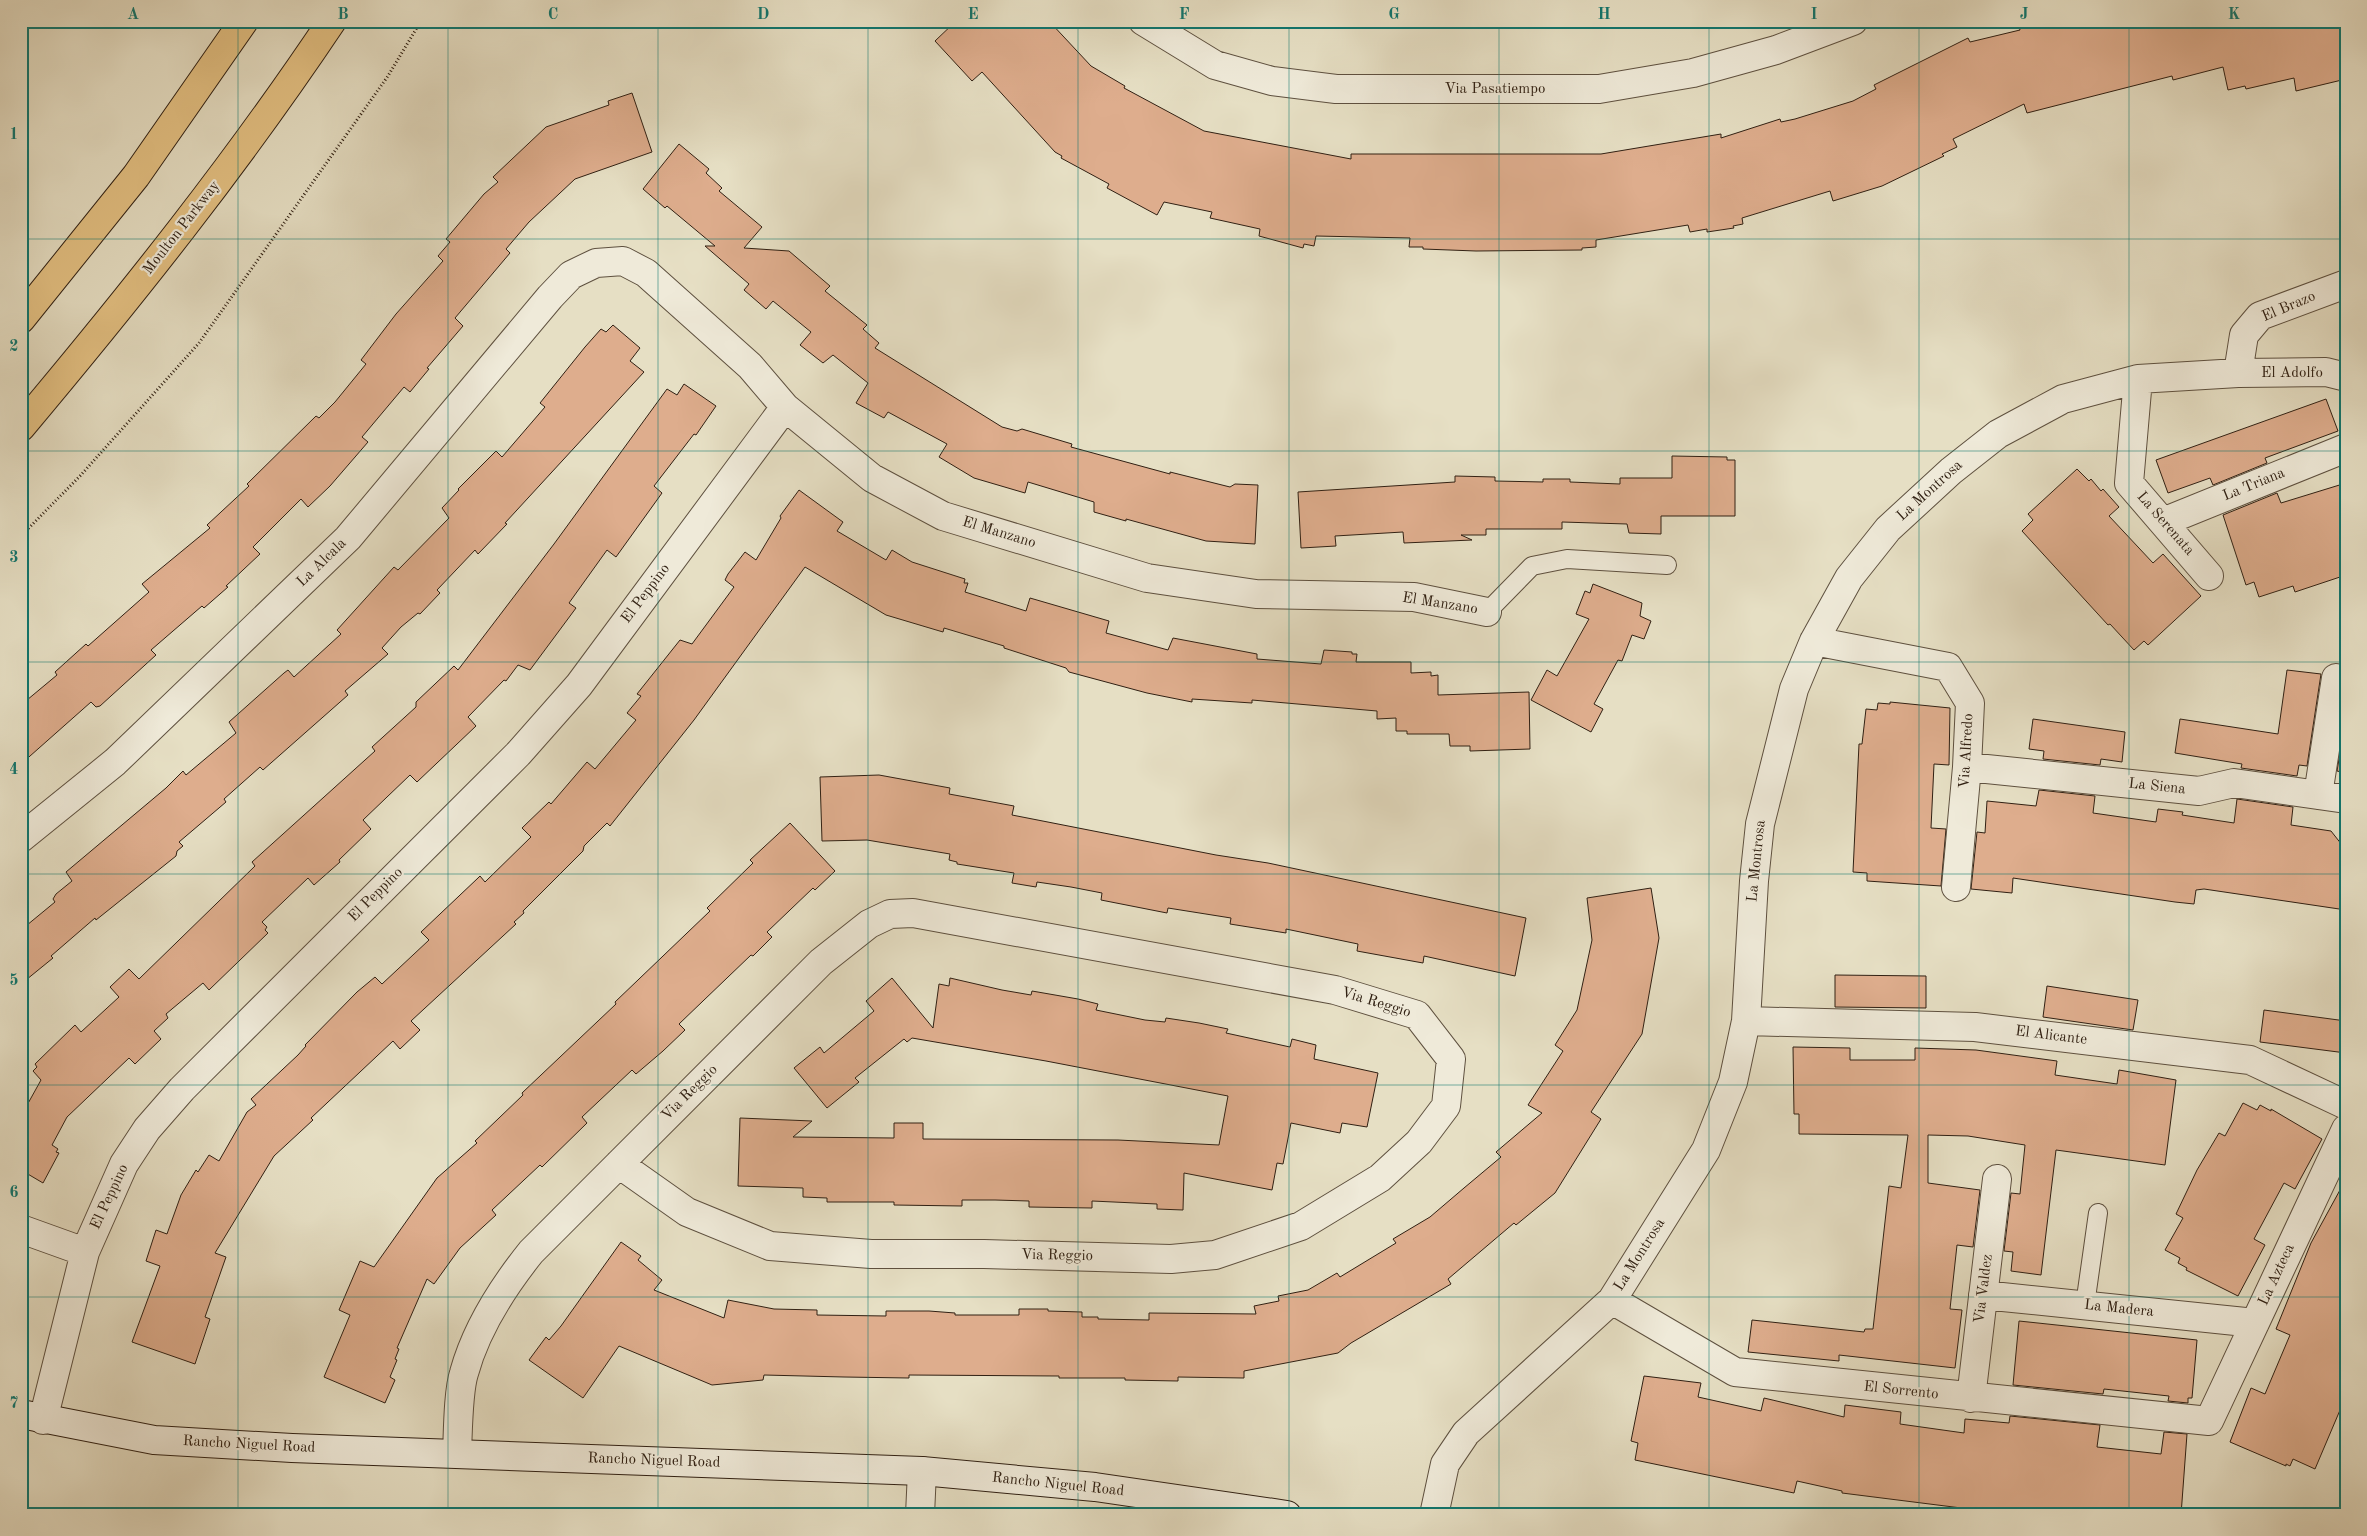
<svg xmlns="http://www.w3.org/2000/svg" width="2367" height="1536" font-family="'Old Standard TT',serif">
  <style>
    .building { fill: #dead8d; stroke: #302013 }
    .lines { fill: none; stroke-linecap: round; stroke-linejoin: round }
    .lane-casing { stroke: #5e503f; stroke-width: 20 }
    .street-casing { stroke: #5e503f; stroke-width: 30 }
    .secondary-casing { stroke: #302013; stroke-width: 30 }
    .primary-casing { stroke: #302013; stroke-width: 30 }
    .path { stroke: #302013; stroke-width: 3; stroke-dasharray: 1 2.5; stroke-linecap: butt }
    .lane { stroke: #efead9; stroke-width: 18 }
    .street { stroke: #efead9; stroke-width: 28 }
    .secondary { stroke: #efead9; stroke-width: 28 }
    .primary { stroke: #e3c082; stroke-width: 28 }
    .grid { fill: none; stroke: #0f766e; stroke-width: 1; stroke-opacity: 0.55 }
    .labels { text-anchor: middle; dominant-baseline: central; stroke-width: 4.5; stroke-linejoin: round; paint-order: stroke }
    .street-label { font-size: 15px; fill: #302013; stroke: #efead9 }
    .neatline { fill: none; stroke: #0f766e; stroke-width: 2 }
    .grid-label { font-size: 16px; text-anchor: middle; font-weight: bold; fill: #0f766e }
  </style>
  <rect width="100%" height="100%" fill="#e6dfc4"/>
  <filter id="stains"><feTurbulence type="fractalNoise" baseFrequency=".004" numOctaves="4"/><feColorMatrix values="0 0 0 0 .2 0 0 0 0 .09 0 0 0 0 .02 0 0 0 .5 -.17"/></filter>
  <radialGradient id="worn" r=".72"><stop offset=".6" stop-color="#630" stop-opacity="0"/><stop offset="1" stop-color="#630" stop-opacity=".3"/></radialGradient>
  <!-- building -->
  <path class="building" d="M 956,21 L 1049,21 L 1091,66 L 1125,86 L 1124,88 L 1204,131 L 1351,159 L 1351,154 L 1601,154 L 1721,134 L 1721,138 L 1780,119 L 1781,122 L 1795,119 L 1853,101 L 1876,89 L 1874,85 L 1968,38 L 1970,42 L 2020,30 L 2018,21 L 2338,21 L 2346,53 L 2346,79 L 2296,91 L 2294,78 L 2246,89 L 2245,86 L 2228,90 L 2223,67 L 2173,80 L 2172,76 L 2027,113 L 2024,104 L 1953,139 L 1957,147 L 1942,154 L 1944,156 L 1882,186 L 1833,201 L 1830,191 L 1742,218 L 1743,224 L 1733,226 L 1734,228 L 1707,232 L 1707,229 L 1690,232 L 1688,225 L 1596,240 L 1596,247 L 1582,248 L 1582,250 L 1476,251 L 1423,249 L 1423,247 L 1409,247 L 1410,238 L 1316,236 L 1314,246 L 1304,244 L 1303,248 L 1259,236 L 1260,229 L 1210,218 L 1212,212 L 1164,202 L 1157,215 L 1107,188 L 1109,184 L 1061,158 L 1062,156 L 1055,152 L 982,72 L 972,81 L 935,41 Z
    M 632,93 L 652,152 L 575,179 L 529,222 L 506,249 L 510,253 L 455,318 L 463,326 L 427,368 L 429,369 L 410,392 L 404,387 L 362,437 L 368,442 L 330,486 L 308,507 L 301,499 L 253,547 L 260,554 L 226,586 L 228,587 L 204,608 L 202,606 L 151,650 L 156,655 L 100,706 L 96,707 L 91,702 L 21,764 L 21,705 L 57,675 L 55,672 L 86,644 L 88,646 L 149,592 L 142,584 L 210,528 L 207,525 L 249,486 L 247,484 L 316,416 L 319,418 L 335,402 L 366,364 L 361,360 L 396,314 L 443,261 L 438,256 L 450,242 L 446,239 L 484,194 L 498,182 L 493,177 L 546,127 L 609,105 L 608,101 Z
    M 679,144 L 709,169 L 706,173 L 722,188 L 719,191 L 762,227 L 744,248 L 789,251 L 830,286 L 825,291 L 867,325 L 863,329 L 879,343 L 875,348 L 1002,427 L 1017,431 L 1022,429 L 1072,444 L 1071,447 L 1170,474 L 1170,472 L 1230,487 L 1235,484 L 1258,485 L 1255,544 L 1206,541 L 1126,519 L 1126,521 L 1094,512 L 1094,502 L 1028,482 L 1025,493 L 974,478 L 939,457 L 947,444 L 888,412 L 884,418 L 856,403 L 868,383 L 833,355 L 823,363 L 800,345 L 811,332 L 773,301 L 766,309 L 744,290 L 749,284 L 705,246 L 715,246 L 667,206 L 665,208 L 643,189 Z
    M 613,325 L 640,348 L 630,361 L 644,372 L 505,523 L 507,524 L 478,554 L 475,550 L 437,590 L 440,593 L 420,614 L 418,613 L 401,627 L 382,648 L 388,654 L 345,691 L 348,695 L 263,770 L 260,767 L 224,799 L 226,802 L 179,842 L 183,846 L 177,851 L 176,856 L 96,920 L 95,918 L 51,956 L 53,958 L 21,984 L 21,930 L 55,902 L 53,899 L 56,894 L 72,881 L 66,872 L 166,788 L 183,771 L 186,775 L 236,733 L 229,722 L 284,673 L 288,670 L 294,677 L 341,634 L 337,630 L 394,567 L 398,570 L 449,518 L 442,508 L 459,490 L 458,489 L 496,451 L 502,457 L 545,407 L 540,403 L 585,347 L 601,329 L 606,332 Z
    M 684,384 L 716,406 L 696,435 L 694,434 L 654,486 L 662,493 L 616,557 L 607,550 L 569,603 L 576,608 L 530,670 L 518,665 L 506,681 L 504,680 L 468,717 L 476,726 L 417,782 L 410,775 L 363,820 L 371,829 L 339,860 L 340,862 L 314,885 L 308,878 L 262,922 L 267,927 L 265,930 L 268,933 L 209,990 L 203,983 L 166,1014 L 168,1018 L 154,1031 L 161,1039 L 135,1064 L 129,1058 L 67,1117 L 52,1145 L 58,1149 L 56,1152 L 59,1153 L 43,1183 L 21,1170 L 21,1116 L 41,1080 L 33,1071 L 37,1067 L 35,1064 L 75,1025 L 81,1032 L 119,997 L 110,987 L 129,969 L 139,979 L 255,866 L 252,862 L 375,751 L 372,747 L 416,707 L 416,702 L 454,666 L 458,670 L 554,544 L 667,389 L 677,395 Z
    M 2326,399 L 2338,431 L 2265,458 L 2267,463 L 2213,485 L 2210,478 L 2168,493 L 2156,460 Z
    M 1672,456 L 1727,457 L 1727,460 L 1735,460 L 1735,516 L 1661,516 L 1661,534 L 1629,533 L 1627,524 L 1562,522 L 1562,529 L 1486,529 L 1486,535 L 1461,535 L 1472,540 L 1404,543 L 1403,532 L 1335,536 L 1336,546 L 1301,548 L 1298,492 L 1455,482 L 1455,476 L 1495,477 L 1495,481 L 1543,482 L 1543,479 L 1570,479 L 1570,482 L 1620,484 L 1620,478 L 1672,478 Z
    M 2077,469 L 2089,481 L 2091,479 L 2101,491 L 2103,489 L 2119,507 L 2109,516 L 2153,563 L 2163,554 L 2201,596 L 2148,645 L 2144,641 L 2134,650 L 2110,624 L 2108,625 L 2022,531 L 2033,520 L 2028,514 Z
    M 2346,483 L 2346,575 L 2295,592 L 2293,586 L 2259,597 L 2254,582 L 2246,585 L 2223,515 L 2277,493 L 2281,503 Z
    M 799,490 L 843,522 L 837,531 L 886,560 L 892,550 L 912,562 L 965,579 L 964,583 L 968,583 L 965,592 L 1026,611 L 1030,598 L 1109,621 L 1106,633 L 1168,650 L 1173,638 L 1257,654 L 1257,659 L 1321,664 L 1324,650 L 1352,652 L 1352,654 L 1357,654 L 1356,662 L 1411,662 L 1411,673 L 1431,672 L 1431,676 L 1438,675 L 1438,695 L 1529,692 L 1530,749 L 1470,751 L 1470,746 L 1450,746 L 1449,734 L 1407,734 L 1407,731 L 1396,731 L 1396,718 L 1377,719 L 1377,711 L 1252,700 L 1252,703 L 1192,699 L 1192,702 L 1147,693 L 1069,672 L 1066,668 L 1004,648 L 1004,646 L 944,628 L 943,632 L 886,615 L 805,567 L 694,720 L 610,826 L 607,823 L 584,846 L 583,851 L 523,911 L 524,913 L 514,922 L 516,924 L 411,1021 L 420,1030 L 400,1049 L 393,1041 L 311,1118 L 313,1120 L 274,1156 L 215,1253 L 226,1257 L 205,1317 L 210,1319 L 195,1364 L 132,1342 L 160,1266 L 146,1261 L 156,1230 L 167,1234 L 181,1195 L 196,1170 L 198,1172 L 209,1155 L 219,1161 L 247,1112 L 256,1105 L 251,1099 L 298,1055 L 306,1046 L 305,1045 L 357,992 L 375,977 L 382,984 L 429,940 L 421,932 L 478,878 L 480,876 L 485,882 L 531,837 L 522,828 L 549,802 L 551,804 L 587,762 L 595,769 L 636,720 L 627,713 L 641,696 L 637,694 L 680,640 L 692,644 L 734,587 L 725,580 L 728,574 L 745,552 L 756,560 L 781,518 L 780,516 Z
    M 1593,584 L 1642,603 L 1640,616 L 1651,621 L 1644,639 L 1632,635 L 1622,661 L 1618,660 L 1594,704 L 1603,709 L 1591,732 L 1531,700 L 1547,670 L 1557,676 L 1589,619 L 1576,614 L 1585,591 L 1590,593 Z
    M 2287,670 L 2321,674 L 2307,766 L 2299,765 L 2297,776 L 2241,768 L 2242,764 L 2175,753 L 2180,719 L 2278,734 Z
    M 1890,702 L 1950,708 L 1949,765 L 1934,764 L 1931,828 L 1946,829 L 1941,886 L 1867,881 L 1867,873 L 1853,872 L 1859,744 L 1862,744 L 1866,709 L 1877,710 L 1878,703 L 1890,704 Z
    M 2346,717 L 2346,773 L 2337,771 Z
    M 2033,719 L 2125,732 L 2122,762 L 2101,759 L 2100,765 L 2043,759 L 2044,751 L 2029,749 Z
    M 879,775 L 950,788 L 949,794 L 1014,806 L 1012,815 L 1216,855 L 1268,863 L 1526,918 L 1515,976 L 1424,956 L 1423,963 L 1357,951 L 1358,944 L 1286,929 L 1286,933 L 1230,924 L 1231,918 L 1168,908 L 1167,913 L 1101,900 L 1102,893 L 1071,887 L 1037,882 L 1036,887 L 1012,883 L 1014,873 L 957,864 L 957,862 L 949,860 L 950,854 L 867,840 L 822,841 L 820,777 Z
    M 2039,790 L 2095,796 L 2093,813 L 2156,822 L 2158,809 L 2183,812 L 2182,815 L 2234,823 L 2237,799 L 2293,807 L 2291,825 L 2331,831 L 2346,850 L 2346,910 L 2204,889 L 2196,890 L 2194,904 L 2175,902 L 2013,878 L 2012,893 L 1971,889 L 1977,832 L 1985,833 L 1987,801 L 2036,806 Z
    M 790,823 L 835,871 L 815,890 L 813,888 L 767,932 L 772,937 L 753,956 L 751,955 L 679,1024 L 685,1030 L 663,1051 L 636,1074 L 632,1070 L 582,1117 L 587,1123 L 542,1167 L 540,1165 L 492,1210 L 496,1215 L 460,1248 L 434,1284 L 427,1279 L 397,1348 L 399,1349 L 395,1359 L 397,1360 L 390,1377 L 395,1380 L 385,1403 L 324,1377 L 350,1315 L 339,1310 L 360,1261 L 374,1267 L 437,1178 L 477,1143 L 475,1141 L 523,1095 L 522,1093 L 616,1004 L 615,1002 L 710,911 L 707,908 L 753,863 L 750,860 Z
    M 1651,888 L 1659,938 L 1642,1034 L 1591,1112 L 1601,1119 L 1555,1193 L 1516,1225 L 1514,1223 L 1448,1279 L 1451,1284 L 1351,1343 L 1338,1353 L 1244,1371 L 1244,1378 L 1178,1377 L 1178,1381 L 1125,1380 L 1125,1378 L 1059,1378 L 1059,1376 L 909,1375 L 909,1378 L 844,1377 L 764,1375 L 763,1380 L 712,1385 L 619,1346 L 583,1398 L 529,1360 L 546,1337 L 549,1340 L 561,1326 L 621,1242 L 641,1256 L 638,1260 L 662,1280 L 654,1290 L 724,1318 L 728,1300 L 774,1309 L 817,1310 L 817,1315 L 886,1316 L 886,1311 L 929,1311 L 955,1313 L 955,1315 L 1019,1315 L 1019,1309 L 1048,1309 L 1048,1311 L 1082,1312 L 1082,1317 L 1098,1317 L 1098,1319 L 1149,1320 L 1149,1313 L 1256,1314 L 1254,1306 L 1279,1301 L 1278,1296 L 1308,1290 L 1337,1273 L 1340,1277 L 1396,1243 L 1393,1239 L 1430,1217 L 1464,1188 L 1501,1157 L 1496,1152 L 1542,1113 L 1528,1105 L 1563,1051 L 1555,1045 L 1577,1010 L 1592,940 L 1587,898 Z
    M 1835,975 L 1926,976 L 1926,1008 L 1835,1007 Z
    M 892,978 L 933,1028 L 939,984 L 949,986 L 950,978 L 1002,990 L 1031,995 L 1032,991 L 1078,999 L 1098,1004 L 1096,1010 L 1145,1020 L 1165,1022 L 1166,1018 L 1199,1023 L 1228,1029 L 1226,1033 L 1290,1047 L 1292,1039 L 1316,1045 L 1314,1059 L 1378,1073 L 1367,1127 L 1342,1123 L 1340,1133 L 1291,1123 L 1283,1164 L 1277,1163 L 1272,1190 L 1184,1173 L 1183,1210 L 1157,1209 L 1157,1204 L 1092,1201 L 1092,1208 L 1029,1207 L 1029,1201 L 995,1200 L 962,1200 L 962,1206 L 894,1205 L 894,1202 L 827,1202 L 827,1198 L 803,1197 L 803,1188 L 738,1186 L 740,1118 L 812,1121 L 793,1137 L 894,1138 L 894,1123 L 923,1123 L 923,1139 L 1118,1140 L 1219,1145 L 1228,1096 L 1046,1061 L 912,1038 L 907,1042 L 904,1039 L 855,1078 L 859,1082 L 827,1108 L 794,1068 L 820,1047 L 824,1053 L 874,1011 L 866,1001 Z
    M 2047,986 L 2138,1000 L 2133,1030 L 2043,1017 Z
    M 2264,1010 L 2346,1021 L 2346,1053 L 2260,1042 Z
    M 1793,1047 L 1850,1048 L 1850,1060 L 1915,1060 L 1915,1048 L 1976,1050 L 2057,1061 L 2055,1075 L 2117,1084 L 2119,1070 L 2176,1080 L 2165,1165 L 2056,1150 L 2041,1275 L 2011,1271 L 2013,1252 L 2004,1251 L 2011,1193 L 2020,1194 L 2025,1145 L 1968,1136 L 1928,1135 L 1928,1183 L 1980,1190 L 1973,1247 L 1957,1245 L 1950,1309 L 1962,1310 L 1955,1368 L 1839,1355 L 1839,1361 L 1748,1352 L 1752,1320 L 1864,1332 L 1865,1329 L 1873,1329 L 1889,1186 L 1901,1188 L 1908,1135 L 1799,1134 L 1799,1114 L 1794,1114 Z
    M 2243,1103 L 2257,1110 L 2260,1105 L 2271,1111 L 2271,1109 L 2322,1139 L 2295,1189 L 2284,1183 L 2254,1239 L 2265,1245 L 2238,1296 L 2186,1270 L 2187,1268 L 2178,1263 L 2180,1258 L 2165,1250 L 2183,1218 L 2176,1214 L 2197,1170 L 2219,1133 L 2225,1136 Z
    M 2346,1179 L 2346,1396 L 2315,1469 L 2293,1459 L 2290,1466 L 2286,1464 L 2286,1466 L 2230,1442 L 2251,1388 L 2265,1394 L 2290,1335 L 2276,1329 L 2311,1243 Z
    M 2019,1321 L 2197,1340 L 2192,1398 L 2188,1398 L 2188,1403 L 2168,1401 L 2169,1396 L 2104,1389 L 2103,1394 L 2013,1385 Z
    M 1644,1376 L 1701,1383 L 1698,1397 L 1761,1411 L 1764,1398 L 1844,1417 L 1845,1405 L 1901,1412 L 1900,1424 L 1964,1433 L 1965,1419 L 2009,1423 L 2010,1416 L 2100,1425 L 2097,1447 L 2161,1454 L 2164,1432 L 2187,1434 L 2181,1515 L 2017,1515 L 1842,1493 L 1842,1491 L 1797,1481 L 1794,1493 L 1635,1460 L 1638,1443 L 1631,1441 Z"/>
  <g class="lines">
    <!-- lane casing -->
    <g class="lane-casing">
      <path id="lane" d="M 1487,612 L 1532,566 L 1567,559 L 1667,565
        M 2085,1305 L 2098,1213"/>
    </g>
    <!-- street casing -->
    <g class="street-casing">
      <path id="street" d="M 1143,21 L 1215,65 L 1272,81 L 1336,89 L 1599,89 L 1693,73 L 1776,50 L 1853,21
        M 2238,373 L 2244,335 L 2260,316 L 2346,284
        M 2138,379 L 2129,483 L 2209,576
        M 2163,522 L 2346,448
        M 1814,641 L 1948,667 L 1970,703 L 1967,767 L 1956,887
        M 1967,767 L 2199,791 L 2234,783 L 2346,799
        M 2318,795 L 2336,678
        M 21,838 L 115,762 L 348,538 L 550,297 L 571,275 L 596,263 L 623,261 L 646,273 L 750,366 L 785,407 L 872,478 L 943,516 L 1147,578 L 1256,594 L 1414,597 L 1487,612
        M 1746,1021 L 1975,1027 L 2250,1060 L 2346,1105
        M 21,1229 L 85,1252
        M 1983,1295 L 2255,1323
        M 1612,1300 L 1735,1372 L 2209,1421 L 2346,1129
        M 1971,1398 L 1997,1179
        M 43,1420 L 85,1252 L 124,1164 L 147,1129 L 182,1089 L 518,754 L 579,685 L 785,407
        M 457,1453 C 458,1432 458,1392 464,1373 C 476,1329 503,1287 531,1252 L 821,962 L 869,924 L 890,914 L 913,913 L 1335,990 L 1417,1015 L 1451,1059 L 1446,1106 L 1419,1142 L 1380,1178 L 1301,1226 L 1215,1255 L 1171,1259 L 984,1254 L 871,1254 L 770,1246 L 687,1212 L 619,1164
        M 920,1515 L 922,1471
        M 1434,1515 L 1445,1464 L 1466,1433 L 1612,1300 L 1706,1150 L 1733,1082 L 1746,1021 L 1754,881 L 1760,824 L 1794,689 L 1814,641 L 1849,578 L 1888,529 L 1951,471 L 1998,434 L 2063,399 L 2138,379 L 2238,373 L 2326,372 L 2346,377"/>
    </g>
    <!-- secondary casing -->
    <g class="secondary-casing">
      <path id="secondary" d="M 21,1414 L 154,1440 L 292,1448 L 922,1471 L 1095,1487 L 1287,1515"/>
    </g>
    <!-- primary casing -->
    <g class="primary-casing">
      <path id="primary" d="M 21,319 L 136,176 L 244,21
        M 21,427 C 131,296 237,163 332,21"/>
    </g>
    <!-- path -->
    <path class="path" d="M 21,536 L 80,476 L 199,343 L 388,76 L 421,21"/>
    <!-- lane -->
    <use href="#lane" class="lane"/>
    <!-- street -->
    <use href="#street" class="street"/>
    <!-- secondary -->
    <use href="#secondary" class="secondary"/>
    <!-- primary -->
    <use href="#primary" class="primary"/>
  </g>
  <!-- grid -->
  <path class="grid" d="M 238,21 L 238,1515M 448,21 L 448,1515M 658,21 L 658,1515M 868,21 L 868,1515M 1078,21 L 1078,1515M 1289,21 L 1289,1515M 1499,21 L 1499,1515M 1709,21 L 1709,1515M 1919,21 L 1919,1515M 2129,21 L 2129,1515M 21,239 L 2346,239M 21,451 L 2346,451M 21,662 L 2346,662M 21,874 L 2346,874M 21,1085 L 2346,1085M 21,1297 L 2346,1297"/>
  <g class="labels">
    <!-- street labels -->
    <g class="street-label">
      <text x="1495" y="89">Via Pasatiempo</text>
      <text transform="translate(182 228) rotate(-52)">Moulton Parkway</text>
      <text transform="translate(2289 307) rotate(-23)">El Brazo</text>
      <text x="2292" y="373">El Adolfo</text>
      <text transform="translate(2254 485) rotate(-22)">La Triana</text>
      <text transform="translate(1930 491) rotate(-42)">La Montrosa</text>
      <text transform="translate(2165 524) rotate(49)">La Serenata</text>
      <text transform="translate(999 533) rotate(17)">El Manzano</text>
      <text transform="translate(322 563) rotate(-44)">La Alcala</text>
      <text transform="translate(646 594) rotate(-53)">El Peppino</text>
      <text transform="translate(1440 604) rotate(9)">El Manzano</text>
      <text transform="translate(1967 751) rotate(-87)">Via Alfredo</text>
      <text transform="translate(2157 787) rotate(6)">La Siena</text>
      <text transform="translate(1757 861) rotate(-84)">La Montrosa</text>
      <text transform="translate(376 895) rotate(-45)">El Peppino</text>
      <text transform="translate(1376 1003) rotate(17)">Via Reggio</text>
      <text transform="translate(2051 1036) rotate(7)">El Alicante</text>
      <text transform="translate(690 1093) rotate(-45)">Via Reggio</text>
      <text transform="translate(110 1197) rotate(-65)">El Peppino</text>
      <text transform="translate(1640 1255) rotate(-58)">La Montrosa</text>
      <text transform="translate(1057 1256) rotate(1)">Via Reggio</text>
      <text transform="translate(2277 1275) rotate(-65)">La Azteca</text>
      <text transform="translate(1984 1289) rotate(-83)">Via Valdez</text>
      <text transform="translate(2119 1309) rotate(6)">La Madera</text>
      <text transform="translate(1901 1391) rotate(6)">El Sorrento</text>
      <text transform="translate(249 1445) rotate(3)">Rancho Niguel Road</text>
      <text transform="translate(654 1461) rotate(2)">Rancho Niguel Road</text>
      <text transform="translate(1058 1485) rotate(6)">Rancho Niguel Road</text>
    </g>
  </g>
  <!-- margin -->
  <rect width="2367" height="1536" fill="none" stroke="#e6dfc4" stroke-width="55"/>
  <rect x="28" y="28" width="2312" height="1480" class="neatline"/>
  <g class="grid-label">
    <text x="133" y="19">A</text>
    <text x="343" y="19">B</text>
    <text x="553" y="19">C</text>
    <text x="763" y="19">D</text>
    <text x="973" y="19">E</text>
    <text x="1184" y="19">F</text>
    <text x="1394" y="19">G</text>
    <text x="1604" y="19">H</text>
    <text x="1814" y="19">I</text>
    <text x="2024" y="19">J</text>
    <text x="2234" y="19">K</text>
    <text x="14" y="139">1</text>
    <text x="14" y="351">2</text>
    <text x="14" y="562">3</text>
    <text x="14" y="774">4</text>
    <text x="14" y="985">5</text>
    <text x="14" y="1197">6</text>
    <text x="14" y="1408">7</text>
  </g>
  <rect width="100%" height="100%" filter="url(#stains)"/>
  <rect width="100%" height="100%" fill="url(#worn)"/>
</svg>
